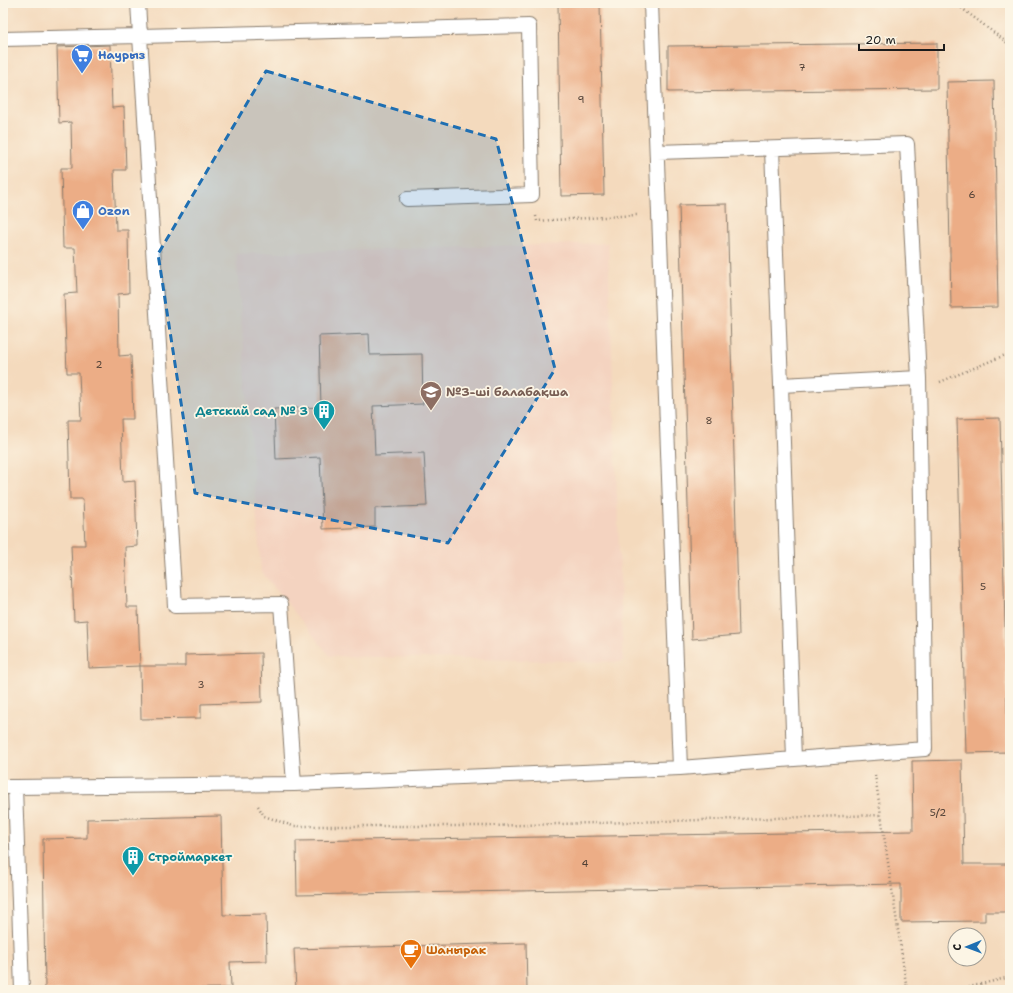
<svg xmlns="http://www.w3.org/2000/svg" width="1013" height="993" font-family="'Shantell Sans',sans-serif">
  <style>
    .built { fill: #f4d3c0 }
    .building { fill: #ecad86 }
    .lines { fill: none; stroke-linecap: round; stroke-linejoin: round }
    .service-casing { stroke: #887b6c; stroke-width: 16 }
    .path { stroke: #887b6c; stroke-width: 2.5; stroke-dasharray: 1 3; stroke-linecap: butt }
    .service { stroke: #fff; stroke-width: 14 }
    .marked { fill: #1f6fb2; fill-opacity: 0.2; stroke: #1f6fb2; stroke-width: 3; stroke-dasharray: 8 5; stroke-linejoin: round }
    .labels { text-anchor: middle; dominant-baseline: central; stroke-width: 3.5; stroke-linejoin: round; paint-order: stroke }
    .number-label { font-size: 10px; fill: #504036 }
    .shop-label { font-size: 12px; font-weight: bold; fill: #366cbe; stroke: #fcf5e5; text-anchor: start }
    .education-label { font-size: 12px; font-weight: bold; fill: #785e54; stroke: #fcf5e5; text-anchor: start }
    .culture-label { font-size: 12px; font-weight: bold; fill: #0d838f; stroke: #fcf5e5; text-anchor: end }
    .food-label { font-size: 12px; font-weight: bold; fill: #c56008; stroke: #fcf5e5; text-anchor: start }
  </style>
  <rect width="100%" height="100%" fill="#fcf5e5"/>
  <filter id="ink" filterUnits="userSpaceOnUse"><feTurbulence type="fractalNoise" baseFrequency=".025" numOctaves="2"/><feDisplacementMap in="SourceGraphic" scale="8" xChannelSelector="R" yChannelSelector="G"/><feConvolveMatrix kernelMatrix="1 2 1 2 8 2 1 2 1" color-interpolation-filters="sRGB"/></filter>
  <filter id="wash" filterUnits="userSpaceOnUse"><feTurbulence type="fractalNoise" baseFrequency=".012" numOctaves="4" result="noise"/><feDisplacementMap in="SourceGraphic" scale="16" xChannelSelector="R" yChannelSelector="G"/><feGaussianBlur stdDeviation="0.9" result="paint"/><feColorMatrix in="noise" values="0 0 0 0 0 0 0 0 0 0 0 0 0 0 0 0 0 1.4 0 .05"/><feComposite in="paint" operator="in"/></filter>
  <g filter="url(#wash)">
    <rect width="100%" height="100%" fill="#f4dabd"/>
    <!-- built -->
    <path class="built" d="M 608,243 L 623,662 L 330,656 L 261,571 L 236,254 Z"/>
    <g id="blocks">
      <!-- building -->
      <path class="building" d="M 558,3 L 600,3 L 604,195 L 561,196 Z
        M 937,43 L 937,89 L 668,92 L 668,46 Z
        M 110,45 L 112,108 L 124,107 L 126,170 L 114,170 L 116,230 L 128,230 L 129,293 L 118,294 L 119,356 L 131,355 L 133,419 L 121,419 L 123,482 L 135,481 L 137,546 L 125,547 L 127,607 L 138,607 L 140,666 L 89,668 L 87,620 L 74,621 L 71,545 L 85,545 L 83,499 L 70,499 L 68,420 L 81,420 L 79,373 L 67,373 L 64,294 L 77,293 L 75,248 L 63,248 L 61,168 L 72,168 L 71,122 L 59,123 L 57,47 Z
        M 994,81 L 998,307 L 951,308 L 947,82 Z
        M 727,204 L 739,635 L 692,639 L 679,205 Z
        M 369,334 L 370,355 L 422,354 L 423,404 L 373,406 L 375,455 L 424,453 L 427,506 L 375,508 L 375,527 L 323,529 L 320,457 L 276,459 L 274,409 L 321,407 L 319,336 Z
        M 1000,418 L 1008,752 L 966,753 L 957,419 Z
        M 261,653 L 262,702 L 201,704 L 201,718 L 141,719 L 140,666 L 185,666 L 185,655 Z
        M 962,760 L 964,864 L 1007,864 L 1008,912 L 985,912 L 985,921 L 901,922 L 901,884 L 297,895 L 296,841 L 913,831 L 912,761 Z
        M 221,816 L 223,915 L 266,914 L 267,961 L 230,962 L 231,988 L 45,990 L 43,839 L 87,838 L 87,819 Z
        M 526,943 L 527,990 L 296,990 L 294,949 Z"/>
    </g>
  </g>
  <g filter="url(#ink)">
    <use href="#blocks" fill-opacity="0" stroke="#887b6c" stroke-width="1"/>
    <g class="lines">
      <!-- service casing -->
      <g class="service-casing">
        <path id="service" d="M 3,39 L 140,36 L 138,3
          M 772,149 L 781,385
          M 657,152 L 907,144 L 919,378 L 781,385 L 794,759 L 680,768
          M 794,759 L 925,749 L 919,378
          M 294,784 L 281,604 L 175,606 L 140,36 L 529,26 L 532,195 L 407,199
          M 3,787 L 15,787 L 22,990
          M 15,787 L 294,784 L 680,768 L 651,3"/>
      </g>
      <!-- path -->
      <path class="path" d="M 955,3 L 1010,45
        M 536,216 L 537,221 L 637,215
        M 940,382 L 1010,353
        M 875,775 L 907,990
        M 258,806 L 264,816 L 293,826 L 488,826 L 881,815
        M 957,990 L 1010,977"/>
      <!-- service -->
      <use href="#service" class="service"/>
    </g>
  </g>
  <!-- marked area -->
  <path class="marked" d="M 266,71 L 496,139 L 555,369 L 448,543 L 195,493 L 158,254 Z"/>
  <!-- icons -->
  <defs>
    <g id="supermarket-pin" transform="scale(1.15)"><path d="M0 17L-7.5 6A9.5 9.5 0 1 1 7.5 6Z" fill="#3f7fe0" stroke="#fcf5e5"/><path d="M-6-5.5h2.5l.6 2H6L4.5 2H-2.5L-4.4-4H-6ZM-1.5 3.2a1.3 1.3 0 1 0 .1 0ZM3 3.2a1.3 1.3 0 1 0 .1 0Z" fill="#fff"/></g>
    <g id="shop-pin" transform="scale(1.15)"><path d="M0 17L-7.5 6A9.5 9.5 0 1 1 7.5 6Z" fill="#3f7fe0" stroke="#fcf5e5"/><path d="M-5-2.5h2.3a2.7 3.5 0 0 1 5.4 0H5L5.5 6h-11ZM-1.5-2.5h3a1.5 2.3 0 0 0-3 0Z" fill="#fff"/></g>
    <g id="school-pin" transform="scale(1.15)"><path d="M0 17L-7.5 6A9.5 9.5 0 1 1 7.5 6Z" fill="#8d6e63" stroke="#fcf5e5"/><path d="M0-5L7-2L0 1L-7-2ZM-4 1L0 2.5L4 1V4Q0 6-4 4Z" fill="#fff"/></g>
    <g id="building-pin" transform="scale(1.15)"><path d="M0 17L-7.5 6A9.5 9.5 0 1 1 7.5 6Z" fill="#0f9aa8" stroke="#fcf5e5"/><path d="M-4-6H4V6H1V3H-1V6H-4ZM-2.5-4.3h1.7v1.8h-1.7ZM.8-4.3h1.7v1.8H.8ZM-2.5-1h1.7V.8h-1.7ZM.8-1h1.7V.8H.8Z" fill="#fff"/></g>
    <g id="cafe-pin" transform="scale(1.15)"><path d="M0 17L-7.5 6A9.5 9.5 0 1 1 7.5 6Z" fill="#e8710a" stroke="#fcf5e5"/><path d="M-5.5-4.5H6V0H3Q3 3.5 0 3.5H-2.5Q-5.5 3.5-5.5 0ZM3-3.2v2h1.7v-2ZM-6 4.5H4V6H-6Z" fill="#fff"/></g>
  </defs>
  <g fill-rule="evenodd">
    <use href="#supermarket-pin" x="82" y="55"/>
    <use href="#shop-pin" x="83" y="211"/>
    <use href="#school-pin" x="431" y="392"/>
    <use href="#building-pin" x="324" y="411"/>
    <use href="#building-pin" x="133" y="857"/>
    <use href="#cafe-pin" x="411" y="950"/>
  </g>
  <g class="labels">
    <!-- number labels -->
    <g class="number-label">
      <text x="802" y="67">7</text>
      <text x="581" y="99">9</text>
      <text x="972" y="194">6</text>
      <text x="99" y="364">2</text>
      <text x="709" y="420">8</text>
      <text x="983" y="586">5</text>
      <text x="201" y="684">3</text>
      <text x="938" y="812">5/2</text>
      <text x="585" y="863">4</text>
    </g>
    <!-- shop labels -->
    <g class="shop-label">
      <text x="98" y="55">Наурыз</text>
      <text x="98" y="211">Ozon</text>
    </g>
    <!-- education labels -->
    <g class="education-label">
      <text x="446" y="392">№3-ші балабақша</text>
    </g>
    <!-- culture labels -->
    <g class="culture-label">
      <text x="308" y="411">Детский сад № 3</text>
      <text x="148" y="857" text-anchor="start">Строймаркет</text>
    </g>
    <!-- food labels -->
    <g class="food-label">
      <text x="426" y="950">Шанырак</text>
    </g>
  </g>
  <!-- margin -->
  <rect width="1013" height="993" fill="none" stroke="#fcf5e5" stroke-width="16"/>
  <!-- north arrow -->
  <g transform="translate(967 947) rotate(269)"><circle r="19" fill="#fcf5e5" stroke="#a29e95"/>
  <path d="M0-3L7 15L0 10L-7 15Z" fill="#1f6fb2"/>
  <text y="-6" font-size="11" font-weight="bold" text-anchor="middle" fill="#1c1c1c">С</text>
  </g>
  <!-- scale -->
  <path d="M859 44v6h85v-6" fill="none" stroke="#1c1c1c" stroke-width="2"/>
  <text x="865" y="44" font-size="12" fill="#1c1c1c" stroke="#fcf5e5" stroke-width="3" paint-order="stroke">20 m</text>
</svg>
